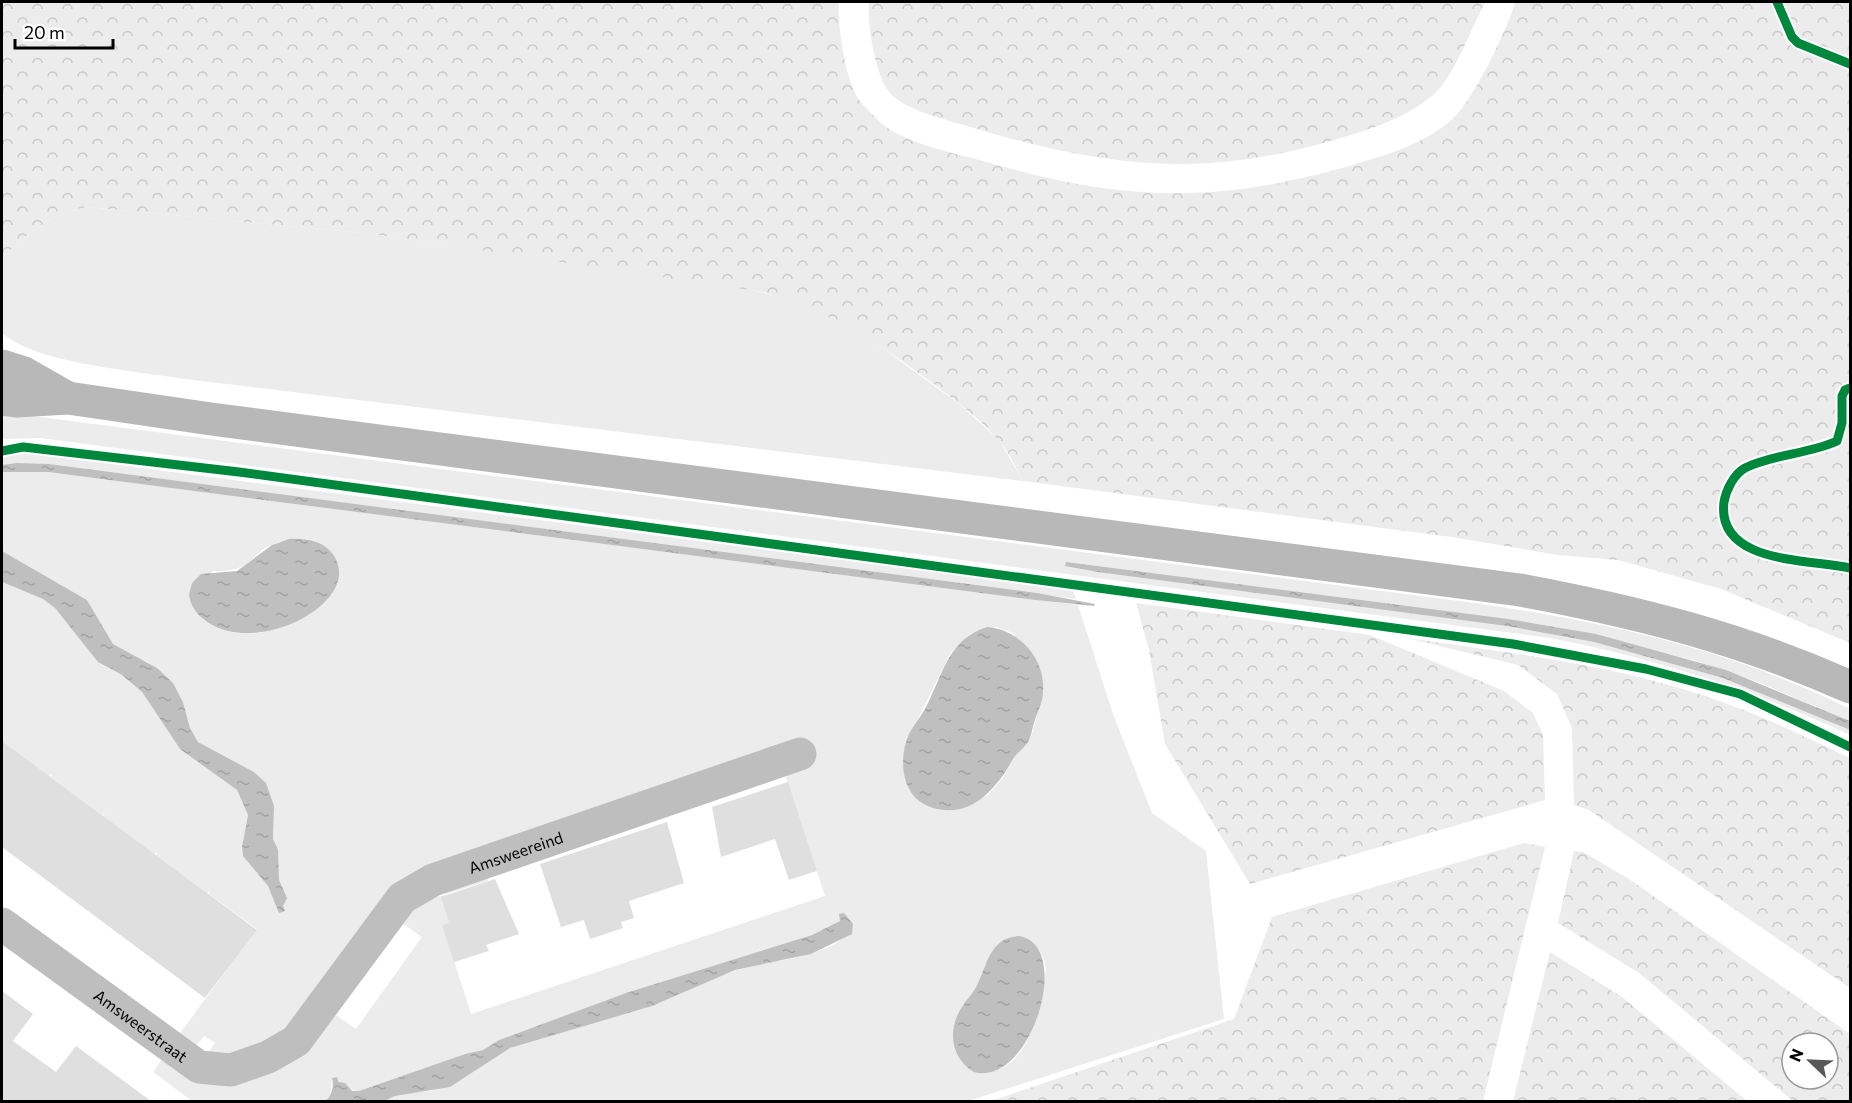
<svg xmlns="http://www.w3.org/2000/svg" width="1852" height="1103" font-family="Commissioner,sans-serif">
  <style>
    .green { fill: #ececec; fill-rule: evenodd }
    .forest { fill: url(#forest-crowns); fill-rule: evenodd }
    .water { fill: url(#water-ripples) }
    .building { fill: #dfdfdf }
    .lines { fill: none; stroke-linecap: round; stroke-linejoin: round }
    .minor { stroke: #bebebe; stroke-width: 33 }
    .secondary { stroke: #b8b8b8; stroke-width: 33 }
    .cycleway-casing { stroke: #fff; stroke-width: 13 }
    .cycleway { stroke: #00873e; stroke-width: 9 }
    .labels { text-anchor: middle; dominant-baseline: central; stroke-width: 5; stroke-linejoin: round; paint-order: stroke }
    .street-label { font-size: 16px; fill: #000; stroke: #fff }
  </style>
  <defs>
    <pattern id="forest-crowns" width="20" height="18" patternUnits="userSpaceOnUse" patternTransform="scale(1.5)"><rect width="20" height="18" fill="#ececec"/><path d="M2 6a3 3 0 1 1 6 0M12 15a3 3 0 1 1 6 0" fill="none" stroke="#c9c9c9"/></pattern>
    <pattern id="water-ripples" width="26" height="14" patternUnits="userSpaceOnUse" patternTransform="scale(1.5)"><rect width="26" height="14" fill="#bfbfbf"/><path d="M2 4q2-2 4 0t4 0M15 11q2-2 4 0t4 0" fill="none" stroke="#a2a2a2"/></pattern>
  </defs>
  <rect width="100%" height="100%" fill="#fff"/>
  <!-- green -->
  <path class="green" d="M 87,207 L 372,234 L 730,285 L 794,300 L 858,330 L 959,404 L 999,440 L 1023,481 L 177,378 C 130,370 36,363 2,333 L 2,258 C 28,234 50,213 87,207 Z
    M 2,412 L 1467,602 C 1598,620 1731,649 1850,709 L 1850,721 L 1758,682 L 1693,660 L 1552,626 L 1066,562 L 1507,626 L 1594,642 L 1723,678 L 1850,730 L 1850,735 C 1754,690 1654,658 1550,638 L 41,438 L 2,439 Z
    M 28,453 L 1073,590 L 1076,599 L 49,464 L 2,465 L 2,455 Z
    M 17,470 L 48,472 L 1078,605 L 1113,714 L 1152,813 L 1206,851 L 1224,1019 L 968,1101 L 384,1101 C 401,1091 423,1094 442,1088 C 468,1081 488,1057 513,1047 C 558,1028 607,1022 653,1005 C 681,995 708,978 737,970 C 771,960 834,958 854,927 L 844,913 L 841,921 L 812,935 L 626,993 L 499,1040 L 483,1050 L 465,1054 L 359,1091 C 351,1092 340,1085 337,1077 L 332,1078 L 330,1098 L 325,1101 L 192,1101 L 153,1072 L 162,1059 L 199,1083 L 215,1084 L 318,1038 L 336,1015 L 356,1029 L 422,937 L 402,923 L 417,903 L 435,892 L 437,897 L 446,895 L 445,889 L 487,875 L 488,881 L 446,894 L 455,921 L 443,926 L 471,1014 L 825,896 L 777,750 L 424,867 L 295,1022 C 271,1040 237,1057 206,1056 L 215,1043 L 204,1036 L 194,1048 L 178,1036 L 257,929 L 209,894 L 210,891 L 207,893 L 156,855 L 158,852 L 154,854 L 103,816 L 105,813 L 102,815 L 51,777 L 52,774 L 49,776 L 2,741 L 2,582 L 43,599 L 55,608 L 104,666 L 122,675 L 142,692 L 180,749 L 237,790 L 248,815 L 242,847 L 243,856 L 268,886 L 279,912 L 286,896 L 280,885 L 273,839 L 274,806 L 254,772 L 198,742 L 190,728 L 183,702 L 173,683 L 148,662 L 129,655 L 113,644 L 87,600 L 2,551 L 2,472 ZM 307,539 L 322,544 L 322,604 C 290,629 248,645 210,624 C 199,618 190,607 189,595 L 213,571 C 257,572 247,552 279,542 C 287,539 298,540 307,539 ZM 996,627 L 1013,633 L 1042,677 L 1043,693 L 1031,737 L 1016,755 L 1002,779 L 987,796 L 929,806 L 916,797 L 903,765 L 905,745 L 951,652 L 970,634 ZM 1018,936 C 1034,938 1044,955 1046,969 C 1039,1007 1031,1074 979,1073 C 969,1066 957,1059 954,1046 C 948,1022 966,1006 976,987 C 988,966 989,939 1018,936 Z"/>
  <!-- forest -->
  <path class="forest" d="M 2,2 L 839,2 C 837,24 845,75 856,95 C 862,105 872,114 880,122 C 904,144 959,154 990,163 C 1126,202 1220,204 1356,164 C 1389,154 1433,141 1457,114 C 1475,96 1509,26 1515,2 L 1850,2 L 1850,643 L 1721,589 L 1618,560 L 1558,555 L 1451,537 L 1023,481 C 1016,468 1010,454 1000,442 C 982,420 957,402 935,385 C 879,343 831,311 763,292 L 372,234 L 87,207 C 50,213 28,234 2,258 Z
    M 869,2 L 1485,2 C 1473,25 1452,81 1432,96 C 1404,119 1368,130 1334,140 C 1201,179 1107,167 977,129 C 953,121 907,112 890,93 C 875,76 867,24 869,2 Z
    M 1136,603 L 1370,635 L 1504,691 L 1533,713 L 1543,735 L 1545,800 L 1250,884 L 1165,744 L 1149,650 Z
    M 1407,638 C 1500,652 1596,662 1686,690 C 1743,707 1796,732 1850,758 L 1850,988 L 1589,810 L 1574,805 L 1572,728 L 1557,694 L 1518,665 Z
    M 1524,843 L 1545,847 L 1483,1101 L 991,1101 L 1234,1019 L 1272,917 Z
    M 1574,851 L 1583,852 L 1629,879 L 1850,1034 L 1850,1101 L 1793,1101 L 1639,973 L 1558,923 ZM 1792,1043 L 1828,1043 L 1828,1079 L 1792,1079 Z
    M 1550,952 L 1622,997 L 1747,1101 L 1513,1101 Z"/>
  <!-- water -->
  <path class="water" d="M 17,463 L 49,464 L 1037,593 L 1095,604 L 1094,606 L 1036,600 L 48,472 L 2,472 L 2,465 Z
    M 289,539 C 304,538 322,540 332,553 C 369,601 252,662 202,618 C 195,612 190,604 189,595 L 192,583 L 201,574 L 237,571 L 272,545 Z
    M 2,551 L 87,600 L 113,644 L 157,668 L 173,683 L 183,702 L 190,728 L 198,742 L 254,772 L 266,783 L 274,806 L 273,839 L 278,850 L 279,880 L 287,898 L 283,906 L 285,911 L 279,913 L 268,886 L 243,856 L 242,847 L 248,815 L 237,790 L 180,749 L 142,692 L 122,675 L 98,662 L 55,608 L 43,599 L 2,582 Z
    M 1066,562 L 1508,619 L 1596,634 L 1726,670 L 1850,721 L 1850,730 L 1723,678 L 1594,642 L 1507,626 L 1098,572 L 1065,566 Z
    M 987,627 C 1019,629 1046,659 1043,692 C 1043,703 1037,712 1034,723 C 1032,728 1032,734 1029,740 C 1025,748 1016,753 1012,761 C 995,791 967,822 928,806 C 901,795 898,758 909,734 C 915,723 923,714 928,703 C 944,671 949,639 987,627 Z
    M 844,913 L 853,924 L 852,934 L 811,954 L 735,970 L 652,1006 L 510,1048 L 450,1087 L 395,1096 L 384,1101 L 325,1101 C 332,1097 334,1085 332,1078 L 337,1077 L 339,1082 L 345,1083 L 352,1091 L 359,1091 L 465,1054 L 483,1050 L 499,1040 L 626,993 L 812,935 L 840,921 L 839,914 Z
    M 1018,936 C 1075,943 1031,1088 974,1072 C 949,1057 947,1027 964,1004 C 968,998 974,992 977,985 C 988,964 989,939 1018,936 Z"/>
  <!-- building -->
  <path class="building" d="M 2,741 L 257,930 L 205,998 L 2,847 Z
    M 788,782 L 817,871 L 789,880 L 775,839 L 721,857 L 712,807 Z
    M 667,822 L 684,883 L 629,901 L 634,918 L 621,922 L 623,928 L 590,939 L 584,920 L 561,927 L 540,864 Z
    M 495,879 L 519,934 L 486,945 L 489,951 L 454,962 L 442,925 L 449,923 L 441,897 Z
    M 2,991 L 33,1014 L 13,1041 L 56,1072 L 76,1046 L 151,1101 L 2,1101 Z"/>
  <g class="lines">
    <!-- minor -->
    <path class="minor" id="s1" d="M 2,924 L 199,1067 L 231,1070 L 268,1057 L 296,1041 L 402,898 L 433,880 L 800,754"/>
    <!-- secondary -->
    <path class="secondary" d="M 2,366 L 24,373 L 68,398
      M 2,399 L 16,401 L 68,398 L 211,419 L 1520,590 C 1638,612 1741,638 1850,687"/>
    <!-- cycleway casing -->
    <g class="cycleway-casing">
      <path id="cycleway" d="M 1777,2 L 1792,37 L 1798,43 L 1850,64
        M 1850,388 L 1845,390 L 1842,396 L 1842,423 L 1837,441 C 1809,454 1774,454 1745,468 C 1734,474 1726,490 1724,502 C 1716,565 1812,559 1850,568
        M 2,451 L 23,447 L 239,472 L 1513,644 L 1646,669 L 1740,694 L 1850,747"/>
    </g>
    <!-- cycleway -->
    <use href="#cycleway" class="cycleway"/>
  </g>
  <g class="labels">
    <!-- street labels -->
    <g class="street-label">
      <text stroke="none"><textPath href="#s1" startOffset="648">Amsweereind</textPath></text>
      <text stroke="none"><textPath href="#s1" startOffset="172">Amsweerstraat</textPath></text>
    </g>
  </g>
  <!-- border -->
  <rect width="1852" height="1103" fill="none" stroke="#000000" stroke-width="6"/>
  <!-- north arrow -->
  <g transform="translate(1810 1061) rotate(293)"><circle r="28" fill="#ffffff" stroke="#999999" stroke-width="1.5"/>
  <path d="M0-4.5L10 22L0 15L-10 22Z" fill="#595959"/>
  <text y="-9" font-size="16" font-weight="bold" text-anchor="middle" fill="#000000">N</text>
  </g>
  <!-- scale -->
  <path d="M15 39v9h98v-9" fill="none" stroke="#000000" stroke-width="3"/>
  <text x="24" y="39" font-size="18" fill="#000000" stroke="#ffffff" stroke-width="4.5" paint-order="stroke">20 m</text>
</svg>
